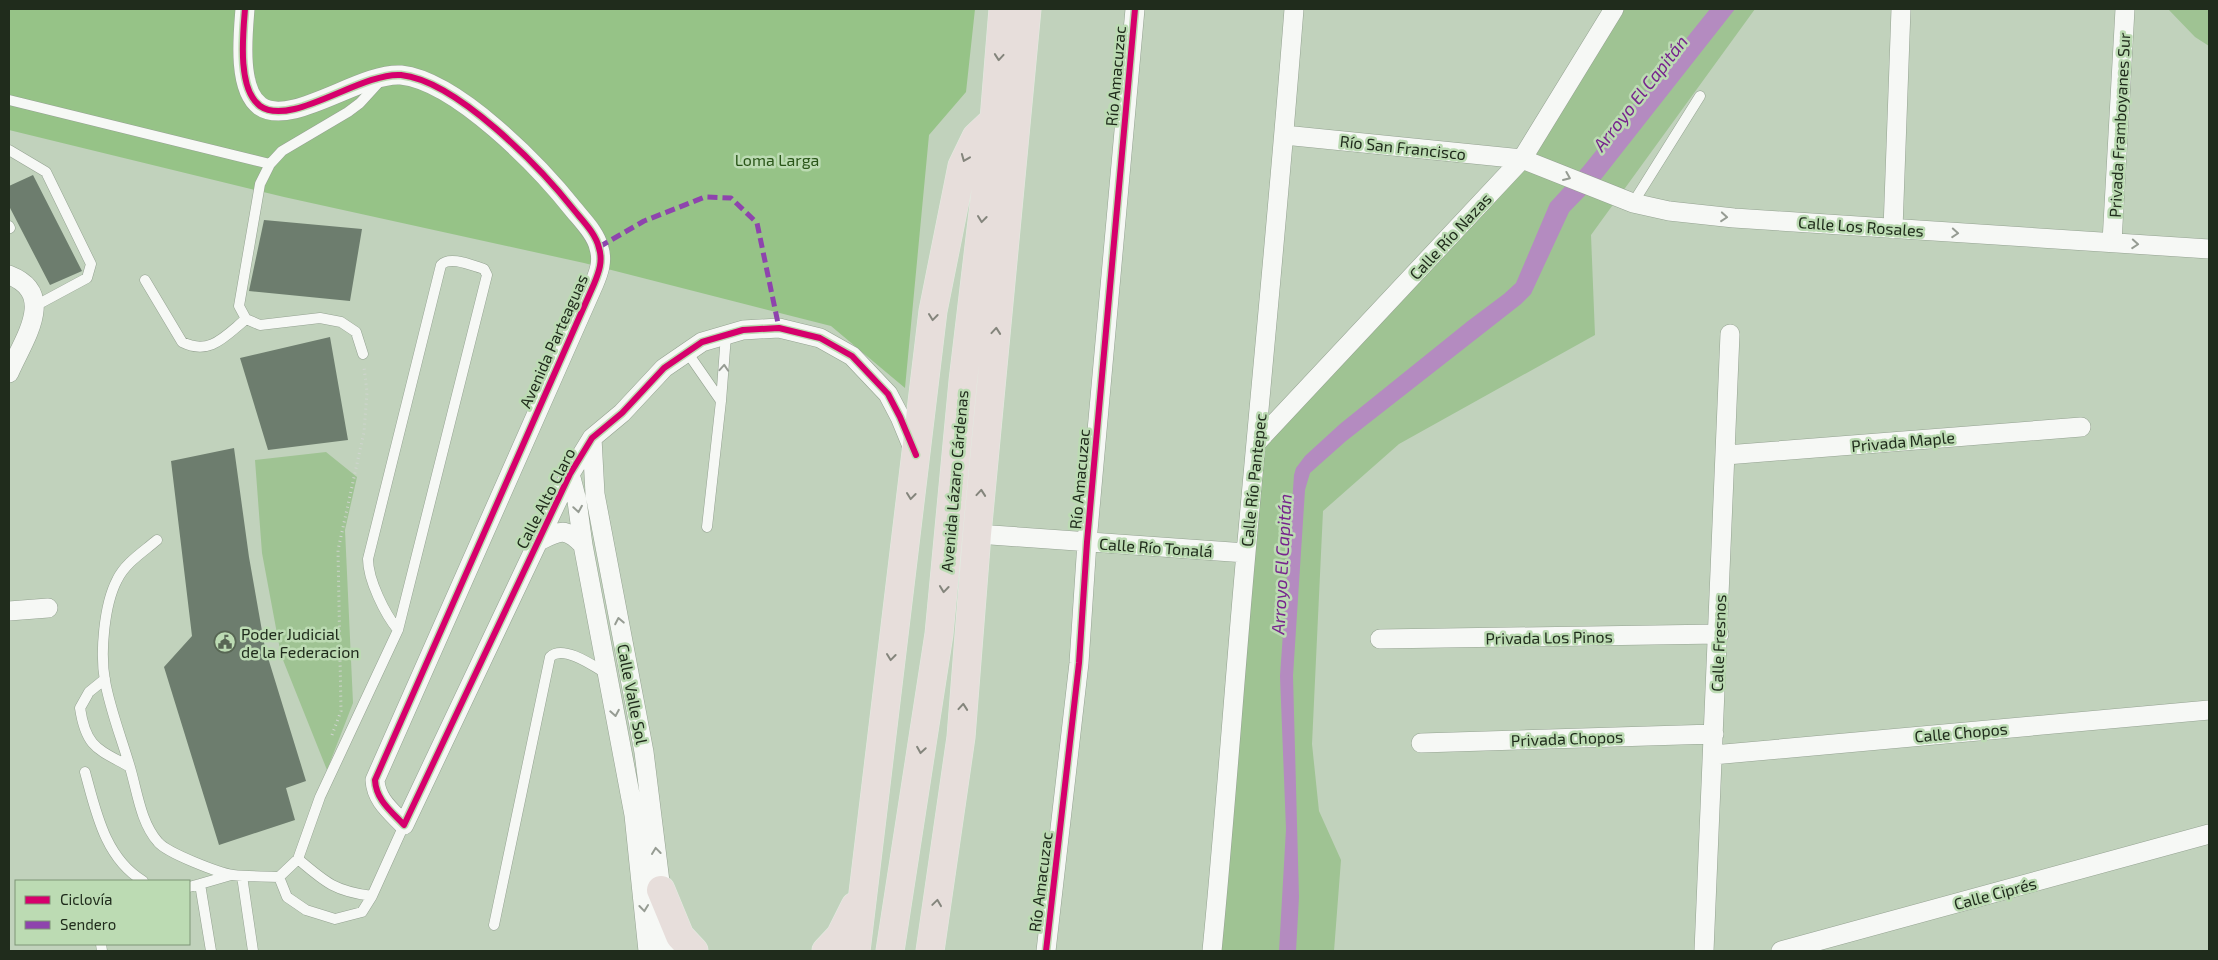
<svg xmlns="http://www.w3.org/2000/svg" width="2218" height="960" font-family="'Exo 2',sans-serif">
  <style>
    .green { fill: #9fc393 }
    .forest { fill: #96c387 }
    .water { fill: #b48bc0 }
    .building { fill: #6d7d6e }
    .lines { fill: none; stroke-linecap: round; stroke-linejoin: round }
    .lane-casing { stroke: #94a291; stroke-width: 11 }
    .street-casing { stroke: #94a291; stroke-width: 20 }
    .highway-casing { stroke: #e3ebe1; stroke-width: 29 }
    .path { stroke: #d0d5cf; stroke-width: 3; stroke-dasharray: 1 4; stroke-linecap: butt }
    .lane { stroke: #f6f8f5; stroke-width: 10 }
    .street { stroke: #f6f8f5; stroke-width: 19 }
    .highway { stroke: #e7dedb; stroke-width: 28 }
    .quiet { stroke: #8e44ad; stroke-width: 5; stroke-dasharray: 10 5; stroke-linecap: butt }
    .cycleway-casing { stroke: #bcdbb3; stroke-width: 9 }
    .cycleway { stroke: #d6006c; stroke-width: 6 }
    .oneway { stroke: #84857c }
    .oneway2 { stroke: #969c93 }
    .labels { text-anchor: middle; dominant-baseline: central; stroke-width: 5; stroke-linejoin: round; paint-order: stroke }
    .street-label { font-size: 16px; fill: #202c1c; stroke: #bcdbb3 }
    .park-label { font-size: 16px; fill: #295518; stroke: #bcdbb3 }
    .poi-label { font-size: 16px; fill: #202c1c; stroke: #bcdbb3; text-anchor: start }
    .water-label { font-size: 18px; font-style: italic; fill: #77248d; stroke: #bcdbb3 }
  </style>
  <rect width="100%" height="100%" fill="#c1d2bc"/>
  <!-- green -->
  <path class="green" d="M 1615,9 L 1755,9 L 1591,235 L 1595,335 L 1399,444 L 1323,511 L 1312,744 L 1319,811 L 1341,860 L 1334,951 L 1209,951 L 1257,442 L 1522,159 Z
    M 2168,9 L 2209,9 L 2209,46 L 2195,37 Z
    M 326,452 L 357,477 L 345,530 L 353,703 L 327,770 L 281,655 L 262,553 L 255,460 Z"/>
  <!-- forest -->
  <path class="forest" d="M 9,9 L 975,9 L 966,92 L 929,135 L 905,388 L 831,326 L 584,263 L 284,197 L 9,130 Z"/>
  <!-- water -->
  <path class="water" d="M 1710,9 L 1735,9 L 1602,178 L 1569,212 L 1531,294 L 1521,304 L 1346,441 L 1310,473 L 1305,490 L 1293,676 L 1299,897 L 1296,951 L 1279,951 L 1286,829 L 1280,676 L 1294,475 L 1296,468 L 1305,456 L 1340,424 L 1468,321 L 1504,294 L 1516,283 L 1550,203 L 1583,167 Z"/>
  <!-- building -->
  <path class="building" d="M 33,175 L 82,271 L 50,285 L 9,206 L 9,186 Z
    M 264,220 L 362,229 L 350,301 L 249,291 Z
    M 330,337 L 348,440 L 268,450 L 240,358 Z
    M 234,448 L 249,557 L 265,648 L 306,781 L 286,788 L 295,820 L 219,845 L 164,667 L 192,636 L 171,461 Z"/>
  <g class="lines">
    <!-- lane casing -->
    <g class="lane-casing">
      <path id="lane" d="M 9,100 L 270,164
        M 9,150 L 46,172 L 91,264 L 87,278 L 35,306
        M 1633,203 L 1700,96
        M 9,226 L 10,228
        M 145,280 L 182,342 C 210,356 225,336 246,319
        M 687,352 L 721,401
        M 363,354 L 356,332 L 341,322 L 320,318 L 260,325 L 246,319 L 239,306 L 260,184 L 270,164 L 282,151 L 348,112 L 360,103 L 381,80
        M 707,527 L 721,401 L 726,335
        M 157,540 C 143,552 125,563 117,580 C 104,605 100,653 105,681 C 110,709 121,737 129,764 C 137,789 140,822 158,842 C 167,853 219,873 233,875 C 248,877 264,876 279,877
        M 398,630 C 385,614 368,580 368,559 L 441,265 C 450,255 473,266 484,269 L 487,275 L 398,630 L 320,797 L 298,859 L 279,877 L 287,897 L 306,910 L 335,919 L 362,912 L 372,896 L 404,825
        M 105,679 L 89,692 L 80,708 C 86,748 98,749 130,767
        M 85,772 C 96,812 105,858 143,881
        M 298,859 C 326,883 335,891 372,896
        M 242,876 L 253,951
        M 189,887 L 200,884
        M 494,925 L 550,657 C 563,644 594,666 607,674
        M 101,944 L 102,951
        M 211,951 L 200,884 L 231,875"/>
    </g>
    <!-- street casing -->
    <g class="street-casing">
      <path id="street" d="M 245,9 C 243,34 237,89 260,106 C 291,128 361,72 401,75 C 457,81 540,167 574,210 C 583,221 596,234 599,248 C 603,261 599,272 594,284 L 375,780 C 376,800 391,811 404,825 L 570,474 L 592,438 L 622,413 L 664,368 L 702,342 L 743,330 L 779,328 L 820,338 L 852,356 L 888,394 L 900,417 L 914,451
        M 1284,135 L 1522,159 L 1633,203 L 1669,211 L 1734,218 L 2209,249
        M 1893,229 L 1901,9
        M 2112,242 L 2125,9
        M 9,275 C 58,294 23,340 9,373
        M 592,438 L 595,494 L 644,752 L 661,890 L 666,951
        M 1257,442 L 1522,159 L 1614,9
        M 1726,455 L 2081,427
        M 570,474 L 577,501 L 583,545
        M 977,534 L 1246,553
        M 537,542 C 559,531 565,526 583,545 L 634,815 L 648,951
        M 9,611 L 48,608
        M 1380,639 L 1719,634
        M 1421,743 L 1714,734
        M 1713,755 L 2209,710
        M 1046,951 L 1079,663 L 1087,542 L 1135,9
        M 1212,951 C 1225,819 1234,686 1246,553 C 1262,372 1280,191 1294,9
        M 1704,951 L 1730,334
        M 1781,951 L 2209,834"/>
    </g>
    <!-- highway casing -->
    <g class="highway-casing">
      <path id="highway" d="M 661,890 L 680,936 L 694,951
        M 826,951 L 840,936 L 855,906
        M 856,951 L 933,311 L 962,166 L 976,137 L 994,120
        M 890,951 L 939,634 L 963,381 L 994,120 L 1003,9
        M 930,951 L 961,737 L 977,534 L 1027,9"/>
    </g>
    <!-- path -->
    <path class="path" d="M 332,735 L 341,711 L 338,550 L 364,432 L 367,392 L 364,367"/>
    <!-- lane -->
    <use href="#lane" class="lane"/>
    <!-- street -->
    <use href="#street" class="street"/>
    <!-- highway -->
    <use href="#highway" class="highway"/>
    <!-- quiet -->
    <path class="quiet" d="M 599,247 L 644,221 L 705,197 L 731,198 L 757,223 L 779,328"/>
    <!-- cycleway casing -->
    <g class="cycleway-casing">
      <path id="cycleway" d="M 245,9 C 243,34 237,89 260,106 C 291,128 361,72 401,75 C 457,81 540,167 574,210 C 583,221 596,234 599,248 C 603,261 599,272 594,284 L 375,780 C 376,800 391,811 404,825 L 570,474 L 592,438 L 622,413 L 664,368 L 702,342 L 743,330 L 779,328 L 820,338 L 852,356 L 888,394 L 900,417 L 916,455
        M 1046,951 L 1079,663 L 1087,542 L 1135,9"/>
    </g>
    <!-- cycleway -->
    <use href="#cycleway" class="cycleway"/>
  </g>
  <!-- one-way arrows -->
  <defs><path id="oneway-chevron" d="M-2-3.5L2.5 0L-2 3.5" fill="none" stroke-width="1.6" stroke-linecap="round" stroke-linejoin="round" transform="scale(1.25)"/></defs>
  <g class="oneway">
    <use href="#oneway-chevron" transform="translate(999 57) rotate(95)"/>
    <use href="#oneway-chevron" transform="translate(965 158) rotate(112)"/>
    <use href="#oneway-chevron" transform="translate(982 219) rotate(97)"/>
    <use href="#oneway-chevron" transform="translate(933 317) rotate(97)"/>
    <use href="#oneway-chevron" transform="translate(996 331) rotate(-85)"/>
    <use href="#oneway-chevron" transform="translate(981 493) rotate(-85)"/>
    <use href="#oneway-chevron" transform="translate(911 496) rotate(97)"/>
    <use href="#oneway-chevron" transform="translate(944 589) rotate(96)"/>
    <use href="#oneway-chevron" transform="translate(891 657) rotate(97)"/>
    <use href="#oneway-chevron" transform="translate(963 707) rotate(-85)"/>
    <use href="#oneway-chevron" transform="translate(921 750) rotate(99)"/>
    <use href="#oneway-chevron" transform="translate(937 903) rotate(-82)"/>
  </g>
  <g class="oneway2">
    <use href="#oneway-chevron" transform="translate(1567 177) rotate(23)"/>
    <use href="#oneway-chevron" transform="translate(1724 217) rotate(5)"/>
    <use href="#oneway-chevron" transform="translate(1955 233) rotate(4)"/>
    <use href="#oneway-chevron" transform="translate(2135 244) rotate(4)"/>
    <use href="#oneway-chevron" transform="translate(724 368) rotate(-86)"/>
    <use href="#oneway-chevron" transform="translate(578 509) rotate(81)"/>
    <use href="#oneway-chevron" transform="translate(619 621) rotate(-101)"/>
    <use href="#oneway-chevron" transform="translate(615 713) rotate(80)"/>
    <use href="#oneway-chevron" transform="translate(656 851) rotate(-97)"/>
    <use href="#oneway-chevron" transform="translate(644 908) rotate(84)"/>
  </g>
  <!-- icons -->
  <defs>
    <g id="civic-ring" transform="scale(1.125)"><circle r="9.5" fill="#bcdbb3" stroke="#586654" stroke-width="1.5"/><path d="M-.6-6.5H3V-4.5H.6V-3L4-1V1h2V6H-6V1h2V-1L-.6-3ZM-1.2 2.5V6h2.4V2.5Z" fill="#586654"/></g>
  </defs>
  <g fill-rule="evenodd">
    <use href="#civic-ring" x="225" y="642"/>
  </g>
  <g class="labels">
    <!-- street labels -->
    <g class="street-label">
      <text transform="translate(1115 76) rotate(-85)">Río Amacuzac</text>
      <text transform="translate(2119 125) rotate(-87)">Privada Framboyanes Sur</text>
      <text transform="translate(1403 147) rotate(6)">Río San Francisco</text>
      <text transform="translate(1861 226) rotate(4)">Calle Los Rosales</text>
      <text transform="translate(1450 236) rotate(-47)">Calle Río Nazas</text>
      <text transform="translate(553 341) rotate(-66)">Avenida Parteaguas</text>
      <text transform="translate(1903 441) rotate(-5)">Privada Maple</text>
      <text transform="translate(1079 479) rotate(-85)">Río Amacuzac</text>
      <text transform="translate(1253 480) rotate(-84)">Calle Río Pantepec</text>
      <text transform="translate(954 481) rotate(-85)">Avenida Lázaro Cárdenas</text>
      <text transform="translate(545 498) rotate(-63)">Calle Alto Claro</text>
      <text transform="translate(1156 547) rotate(4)">Calle Río Tonalá</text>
      <text transform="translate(1549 637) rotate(-1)">Privada Los Pinos</text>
      <text transform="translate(1718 643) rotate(-88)">Calle Fresnos</text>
      <text transform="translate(633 694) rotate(79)">Calle Valle Sol</text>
      <text transform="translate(1961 732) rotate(-5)">Calle Chopos</text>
      <text transform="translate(1567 738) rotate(-2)">Privada Chopos</text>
      <text transform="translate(1040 882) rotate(-83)">Río Amacuzac</text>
      <text transform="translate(1995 893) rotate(-15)">Calle Ciprés</text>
    </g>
    <!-- park labels -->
    <g class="park-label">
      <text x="777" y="159">Loma Larga</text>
    </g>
    <!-- poi labels -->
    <g class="poi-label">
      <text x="241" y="633">Poder Judicial<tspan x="241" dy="18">de la Federacion</tspan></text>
    </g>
    <!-- water labels -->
    <g class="water-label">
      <text transform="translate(1640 93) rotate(-52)">Arroyo El Capitán</text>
      <text transform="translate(1281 564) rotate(-87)">Arroyo El Capitán</text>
    </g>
  </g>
  <!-- border -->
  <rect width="2218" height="960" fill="none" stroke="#202c1c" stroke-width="20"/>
  <!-- legend -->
  <rect x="15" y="880" width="175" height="65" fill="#bcdbb3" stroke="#7e9577"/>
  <rect x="25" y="896" width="25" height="8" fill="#d6006c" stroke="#7e9577"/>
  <text x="60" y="905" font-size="15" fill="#202c1c">Ciclovía</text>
  <rect x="25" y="921" width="25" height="8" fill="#8e44ad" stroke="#7e9577"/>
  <text x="60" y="930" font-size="15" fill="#202c1c">Sendero</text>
</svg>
